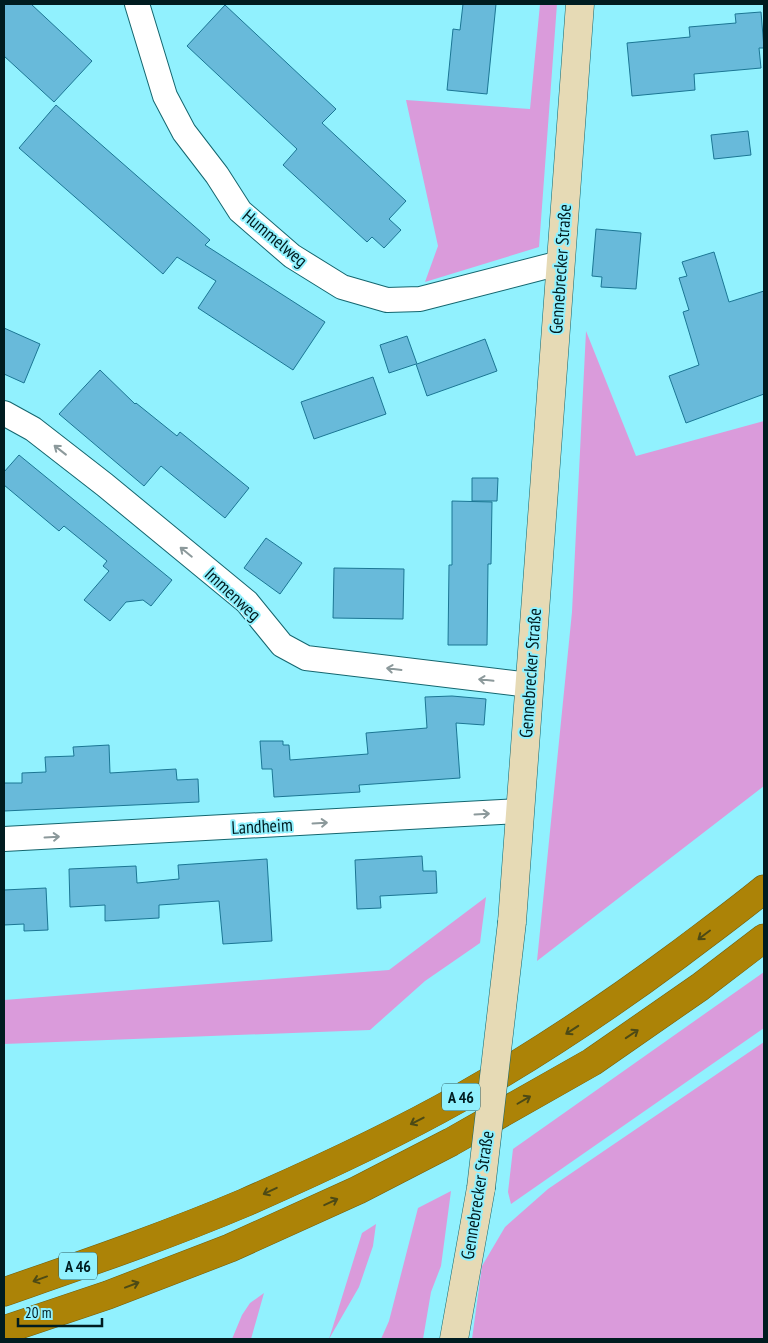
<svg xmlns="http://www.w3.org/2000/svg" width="768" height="1343" font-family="'PT Sans Narrow',sans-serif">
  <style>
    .green { fill: #da9bdb }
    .building { fill: #68bada; stroke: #1b7694 }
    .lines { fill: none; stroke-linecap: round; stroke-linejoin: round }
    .minor-casing { stroke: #14666f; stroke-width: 26 }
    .secondary-casing { stroke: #14666f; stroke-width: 29 }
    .motorway-casing { stroke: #705f10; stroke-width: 29 }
    .minor { stroke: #fff; stroke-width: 24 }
    .secondary { stroke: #e6dab5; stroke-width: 28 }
    .motorway { stroke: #ac8307; stroke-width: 28 }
    .secondary-bridge-casing { stroke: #14666f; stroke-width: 29; stroke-linecap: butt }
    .secondary-bridge { stroke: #e6dab5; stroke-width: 28 }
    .oneway { stroke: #8c999b }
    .oneway2 { stroke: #4d4a15 }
    .labels { text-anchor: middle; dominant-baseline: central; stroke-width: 4; stroke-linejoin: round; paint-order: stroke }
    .shield { fill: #91f1fe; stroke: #2c5c63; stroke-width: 1 }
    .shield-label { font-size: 16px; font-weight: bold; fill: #001c20 }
    .street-label { font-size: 18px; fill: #001c20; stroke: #91f1fe }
  </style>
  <rect width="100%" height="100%" fill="#91f1fe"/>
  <!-- green -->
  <path class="green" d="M 540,4 L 557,4 L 539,247 L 425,282 L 438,246 L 406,100 L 530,109 Z
    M 586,331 L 636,456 L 764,421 L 764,786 L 537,961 L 572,612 Z
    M 486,897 L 480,943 L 425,981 L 370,1030 L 4,1044 L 4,1000 L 389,970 Z
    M 764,972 L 764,1028 L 511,1204 L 508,1192 L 513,1149 Z
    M 764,1042 L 764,1339 L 472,1339 L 482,1266 L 505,1227 L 548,1189 Z
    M 451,1191 L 441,1266 L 431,1292 L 423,1339 L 381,1339 L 389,1321 L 418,1208 Z
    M 376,1224 L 373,1246 L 359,1287 L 329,1339 L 362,1233 Z
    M 264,1293 L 251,1339 L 232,1339 L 242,1315 L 250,1303 Z"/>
  <!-- building -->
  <path class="building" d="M 4,4 L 31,4 L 92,61 L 54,102 L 4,56 Z
    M 463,4 L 496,4 L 487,94 L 447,90 L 453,29 L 460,30 Z
    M 225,5 L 336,109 L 322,123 L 406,201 L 389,219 L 401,230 L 384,248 L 372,237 L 367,242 L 283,165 L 297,149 L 187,46 Z
    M 761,12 L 764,48 L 759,48 L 761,68 L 694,74 L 695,90 L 632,96 L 627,43 L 690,37 L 689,27 L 736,23 L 735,14 Z
    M 56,105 L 210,240 L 205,245 L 325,322 L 293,370 L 198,308 L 216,281 L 177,257 L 163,274 L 19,148 Z
    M 748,131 L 751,155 L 714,159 L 711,135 Z
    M 596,229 L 641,233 L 636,289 L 601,287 L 602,277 L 592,276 Z
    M 714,252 L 729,302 L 764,291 L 764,394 L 686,423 L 669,376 L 699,365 L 683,312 L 689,310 L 679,278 L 687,276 L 682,262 Z
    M 4,328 L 40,344 L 24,383 L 4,374 Z
    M 407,336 L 417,364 L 485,339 L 497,371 L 427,396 L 416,364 L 389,373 L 380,345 Z
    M 100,370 L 135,404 L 136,403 L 177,436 L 180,432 L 249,488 L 225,518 L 161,466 L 144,486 L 59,414 Z
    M 373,377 L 386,414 L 314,439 L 301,402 Z
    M 19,455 L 172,580 L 151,606 L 143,600 L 126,602 L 110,621 L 84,600 L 109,571 L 103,566 L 107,561 L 64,526 L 59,531 L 4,485 L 4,472 Z
    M 472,478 L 498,478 L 497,501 L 472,501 Z
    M 452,501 L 492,502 L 491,564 L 488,564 L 487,645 L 448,645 L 449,565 L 452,565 Z
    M 266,538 L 302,563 L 280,594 L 244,568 Z
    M 334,568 L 404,569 L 403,619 L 333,618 Z
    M 452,696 L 486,699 L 484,725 L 456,723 L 460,778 L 359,785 L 360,792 L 274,797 L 272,769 L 262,769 L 260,741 L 283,741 L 283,745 L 289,745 L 290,760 L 368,754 L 366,733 L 427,728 L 425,697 Z
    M 109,745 L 110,773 L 176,769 L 177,780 L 198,779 L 199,802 L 4,811 L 4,783 L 22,783 L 22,773 L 46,772 L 45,757 L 74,756 L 73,747 Z
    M 422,856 L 423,871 L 436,871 L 437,893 L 380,896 L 381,908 L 357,909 L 355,860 Z
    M 267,859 L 272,941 L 223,944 L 219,901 L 159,905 L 159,918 L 105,921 L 105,905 L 70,907 L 69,869 L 136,866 L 137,883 L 179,879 L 178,865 Z
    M 46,888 L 48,930 L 24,931 L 24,924 L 4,925 L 4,890 Z"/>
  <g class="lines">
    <!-- minor casing -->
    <g class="minor-casing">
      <path id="minor" d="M 137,4 L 165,96 L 184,132 L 217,175 L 240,211 L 292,256 L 342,287 L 387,300 L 420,299 L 560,263
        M 4,413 L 33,429 L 105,485 L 247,602 L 282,645 L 306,658 L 529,685
        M 4,839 L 520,811"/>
    </g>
    <!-- secondary casing -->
    <g class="secondary-casing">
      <path id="secondary" d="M 512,922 L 580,4
        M 454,1339 L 481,1188"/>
    </g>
    <!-- motorway casing -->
    <g class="motorway-casing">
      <path id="motorway" d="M 4,1292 C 84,1264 166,1236 244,1203 C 317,1171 391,1137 460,1098 C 536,1055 608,1007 678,955 C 707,933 736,912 764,889
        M 4,1330 L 108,1295 L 230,1248 L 358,1190 L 451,1142 L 592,1062 L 700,987 L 764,938"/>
    </g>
    <!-- minor -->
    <use href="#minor" class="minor"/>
    <!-- secondary -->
    <use href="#secondary" class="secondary"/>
    <!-- motorway -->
    <use href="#motorway" class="motorway"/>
    <!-- secondary-bridge casing -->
    <g class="secondary-bridge-casing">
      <path id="secondary-bridge" d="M 481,1188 L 512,922"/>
    </g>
    <!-- secondary-bridge -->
    <use href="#secondary-bridge" class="secondary-bridge"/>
  </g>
  <!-- one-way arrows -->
  <defs><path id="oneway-shaft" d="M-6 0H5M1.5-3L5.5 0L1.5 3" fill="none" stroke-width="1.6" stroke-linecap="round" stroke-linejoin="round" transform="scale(1.25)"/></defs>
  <g class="oneway">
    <use href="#oneway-shaft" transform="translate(60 450) rotate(-142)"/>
    <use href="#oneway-shaft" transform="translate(186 552) rotate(-141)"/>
    <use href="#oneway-shaft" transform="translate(394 669) rotate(-173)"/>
    <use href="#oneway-shaft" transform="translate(486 680) rotate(-174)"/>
    <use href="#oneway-shaft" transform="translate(482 814) rotate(-3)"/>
    <use href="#oneway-shaft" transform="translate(320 823) rotate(-3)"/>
    <use href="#oneway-shaft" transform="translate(52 837) rotate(-3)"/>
  </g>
  <g class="oneway2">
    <use href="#oneway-shaft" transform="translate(704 935) rotate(143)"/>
    <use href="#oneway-shaft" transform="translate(572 1030) rotate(147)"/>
    <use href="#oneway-shaft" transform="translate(632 1034) rotate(-34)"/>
    <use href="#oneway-shaft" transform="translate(524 1100) rotate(-30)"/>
    <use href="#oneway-shaft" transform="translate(417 1121) rotate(153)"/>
    <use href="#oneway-shaft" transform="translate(270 1191) rotate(155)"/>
    <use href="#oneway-shaft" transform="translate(331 1202) rotate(-25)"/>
    <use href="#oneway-shaft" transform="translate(40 1279) rotate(160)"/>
    <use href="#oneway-shaft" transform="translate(132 1285) rotate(-21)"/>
  </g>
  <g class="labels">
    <!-- shield labels -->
    <g class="shield">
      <rect x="442" y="1083.5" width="38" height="27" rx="4"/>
      <rect x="59" y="1252.5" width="38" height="27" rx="4"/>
    </g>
    <g class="shield-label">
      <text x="461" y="1097">A 46</text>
      <text x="78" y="1266">A 46</text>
    </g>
    <!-- street labels -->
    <g class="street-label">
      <text transform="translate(275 238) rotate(40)">Hummelweg</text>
      <text transform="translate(560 269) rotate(-86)">Gennebrecker Straße</text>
      <text transform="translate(233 594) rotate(43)">Immenweg</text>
      <text transform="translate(530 673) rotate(-86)">Gennebrecker Straße</text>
      <text transform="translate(262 826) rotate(-3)">Landheim</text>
      <text transform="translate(477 1195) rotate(-81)">Gennebrecker Straße</text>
    </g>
  </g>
  <!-- border -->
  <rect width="768" height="1343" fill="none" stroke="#001c20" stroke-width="10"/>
  <!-- scale -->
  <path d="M18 1318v8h84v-8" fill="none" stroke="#001c20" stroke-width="2.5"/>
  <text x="25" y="1318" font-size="15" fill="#001c20" stroke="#91f1fe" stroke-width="4" paint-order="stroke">20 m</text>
</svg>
